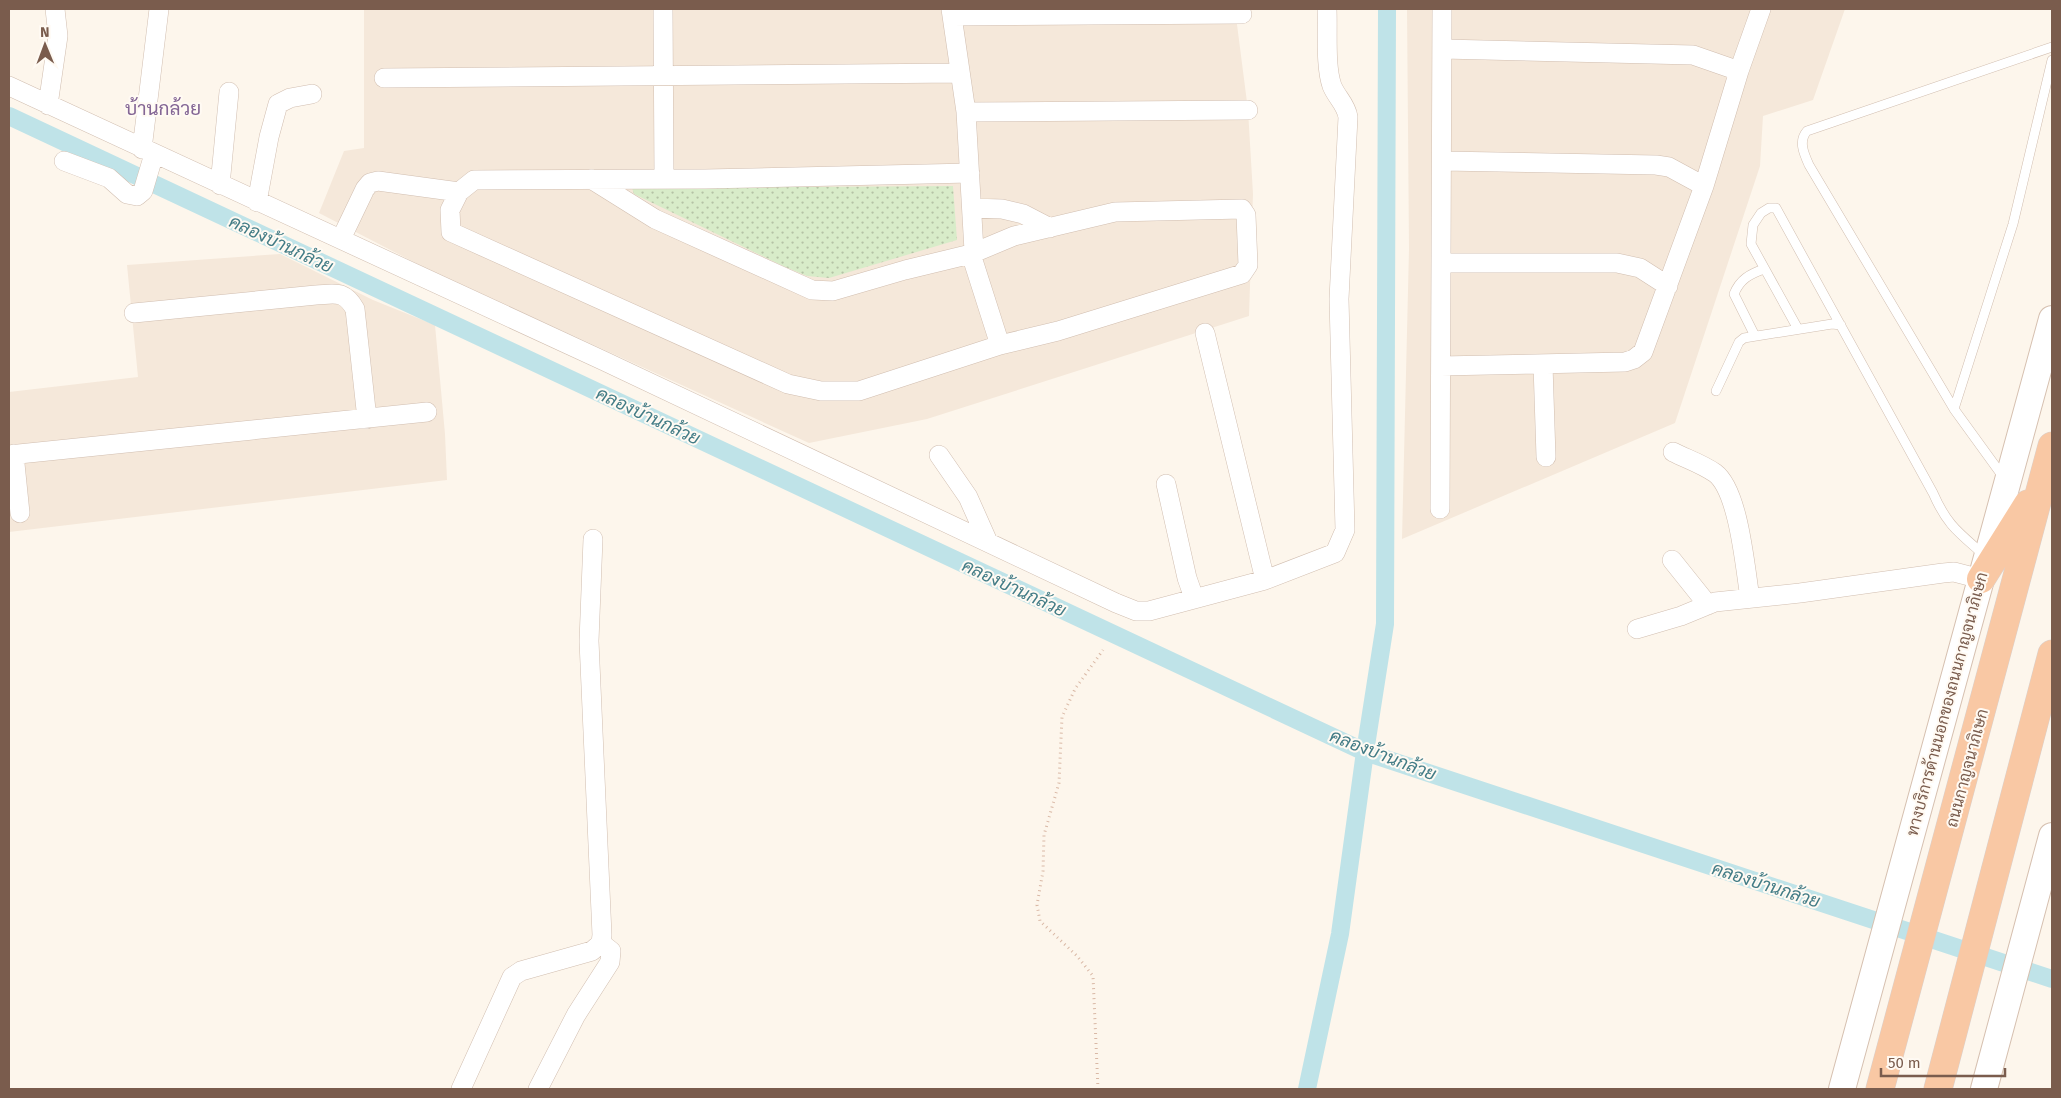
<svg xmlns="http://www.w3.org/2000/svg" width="2061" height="1098" font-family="'Fira Sans',Sarabun,sans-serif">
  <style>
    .residential { fill: #f5e8da }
    .garden { fill: url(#garden-dots) }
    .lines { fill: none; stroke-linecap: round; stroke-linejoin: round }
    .canal { stroke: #bfe3e8; stroke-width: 18 }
    .service-casing { stroke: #d1beb0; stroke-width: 10 }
    .minor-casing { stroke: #d1beb0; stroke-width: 20 }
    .secondary-casing { stroke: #d6c0b0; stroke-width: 28 }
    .trunk-casing { stroke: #dad1cd; stroke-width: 29 }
    .path { stroke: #d9b8a5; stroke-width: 3; stroke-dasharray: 1 4; stroke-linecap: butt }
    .service { stroke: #fff; stroke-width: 9 }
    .minor { stroke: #fff; stroke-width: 19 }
    .secondary { stroke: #fff; stroke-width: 26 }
    .trunk { stroke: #f9c8a4; stroke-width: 28 }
    .labels { text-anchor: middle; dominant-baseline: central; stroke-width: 4; stroke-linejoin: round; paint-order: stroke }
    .street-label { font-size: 16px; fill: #7a5c4d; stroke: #fffaf3 }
    .water-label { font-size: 18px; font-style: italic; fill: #437c86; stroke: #fffaf3 }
    .quarter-label { font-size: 19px; fill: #846695; stroke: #fffaf3 }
  </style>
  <defs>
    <pattern id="garden-dots" width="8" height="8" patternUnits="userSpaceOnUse" patternTransform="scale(1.25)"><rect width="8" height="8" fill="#d8ecc9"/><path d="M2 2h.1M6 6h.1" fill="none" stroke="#b4c2a5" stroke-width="1.8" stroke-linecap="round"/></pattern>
  </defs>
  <rect width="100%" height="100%" fill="#fdf6ec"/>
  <!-- residential -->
  <path class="residential" d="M 364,9 L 1235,9 L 1248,110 L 1253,194 L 1249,316 L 927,419 L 809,443 L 433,272 L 319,213 L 344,151 L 364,148 Z
    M 1407,9 L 1845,9 L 1813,100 L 1763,116 L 1760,166 L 1675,423 L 1402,539 L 1409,249 Z
    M 280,254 L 373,300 L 435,325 L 445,434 L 447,480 L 9,532 L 9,392 L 138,377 L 127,265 Z"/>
  <!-- garden -->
  <path class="garden" d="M 953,186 L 957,240 L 829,278 L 807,276 L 783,266 L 634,194 L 632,188 Z"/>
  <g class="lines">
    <!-- canal -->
    <path class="canal" d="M 9,116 L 1365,752 L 2052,979
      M 1307,1089 L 1340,934 L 1365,752 L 1385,624 L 1387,9"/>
    <!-- service casing -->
    <g class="service-casing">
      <path id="service" d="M 1798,329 L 1751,244 L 1753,225 L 1761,213 L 1769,208 L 1776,208 L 1933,493 C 1947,525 1958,532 1983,554
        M 1755,336 L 1734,294 C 1740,279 1750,274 1764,269
        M 1716,391 L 1739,342 L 1744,338 L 1832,324 L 1841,325
        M 1954,409 L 2013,224 L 2052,60
        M 2004,478 L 1954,409 L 1809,165 C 1804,154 1798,141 1807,131 L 2052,47"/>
    </g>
    <!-- minor casing -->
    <g class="minor-casing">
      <path id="minor" d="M 663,9 L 664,178
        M 951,9 L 966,112 L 974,251
        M 952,16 L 1242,14
        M 1443,49 L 1693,55 L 1739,71
        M 384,78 L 960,73
        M 9,86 L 604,361 L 1116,603 L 1136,611 L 1149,611 L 1265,580 L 1335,553 L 1345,530 L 1339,299 L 1348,117 C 1346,104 1337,98 1332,86 C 1325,66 1328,31 1327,9
        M 48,105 L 58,36 L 55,9
        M 966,112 L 1248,110
        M 142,149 L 159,9
        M 64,161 L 109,178 L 127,194 L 137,196 L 143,191 L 154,154
        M 1443,161 L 1656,165 L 1669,167 L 1704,186
        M 220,185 L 229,92
        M 459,192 L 450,210 L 451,232 L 788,384 L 821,391 L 859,391 L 1000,345 L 1058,331 L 1242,274 L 1248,265 L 1246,215 L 1242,209 L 1115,212 L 1014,236 L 971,254 L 905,270 L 833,291 L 812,290 L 655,219 L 591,179
        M 257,202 L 269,137 L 278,104 L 290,98 L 312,94
        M 972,208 L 1002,209 L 1023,214 L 1050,228
        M 341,239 L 365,189 L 370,183 L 378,181 L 459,192 L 474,180 L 705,179 L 970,173
        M 971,254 L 1000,345
        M 1442,263 L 1617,263 L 1640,268 L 1668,286
        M 134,313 L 316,295 C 336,294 344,290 355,309 L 367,419
        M 1205,333 L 1265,580
        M 1543,365 L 1546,457
        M 1441,366 L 1625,362 L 1634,359 L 1643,352 L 1704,186 L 1739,71 L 1761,9
        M 1673,452 C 1687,459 1702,464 1715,473 C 1739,491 1745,568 1750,598
        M 14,454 L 20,513
        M 9,455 L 427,412
        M 939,455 L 968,497 L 988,542
        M 1166,484 L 1187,578 L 1194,598
        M 1440,509 L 1442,9
        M 1672,560 L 1708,605
        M 1637,629 L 1681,616 L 1715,602 L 1800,593 L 1943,573 L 1954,572 L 1981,579
        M 461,1089 L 512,977 L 521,971 L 592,951 L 601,943 L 602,935 L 589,641 L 593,539
        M 538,1089 L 576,1015 L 610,962 L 611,951 L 601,943"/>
    </g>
    <!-- secondary casing -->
    <g class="secondary-casing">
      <path id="secondary" d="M 1842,1089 L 2052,319
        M 1984,1089 L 2052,836"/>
    </g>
    <!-- trunk casing -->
    <g class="trunk-casing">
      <path id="trunk" d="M 1981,579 L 2028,504
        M 1880,1089 L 2052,446
        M 1938,1089 L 2052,654"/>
    </g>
    <!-- path -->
    <path class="path" d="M 1098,1089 L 1093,976 L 1077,956 L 1040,921 L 1037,905 L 1043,871 L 1044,835 L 1059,783 L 1062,717 L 1075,689 L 1103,650"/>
    <!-- service -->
    <use href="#service" class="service"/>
    <!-- minor -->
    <use href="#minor" class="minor"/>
    <!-- secondary -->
    <use href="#secondary" class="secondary"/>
    <!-- trunk -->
    <use href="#trunk" class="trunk"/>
  </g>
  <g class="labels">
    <!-- street labels -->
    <g class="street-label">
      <text transform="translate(1947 704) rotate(-75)">ทางบริการด้านนอกของถนนกาญจนาภิเษก</text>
      <text transform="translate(1967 768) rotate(-75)">ถนนกาญจนาภิเษก</text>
    </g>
    <!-- water labels -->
    <g class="water-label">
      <text transform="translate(281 244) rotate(25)">คลองบ้านกล้วย</text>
      <text transform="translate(648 416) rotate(25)">คลองบ้านกล้วย</text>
      <text transform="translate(1014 588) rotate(25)">คลองบ้านกล้วย</text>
      <text transform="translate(1383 755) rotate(21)">คลองบ้านกล้วย</text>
      <text transform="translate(1766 885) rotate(18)">คลองบ้านกล้วย</text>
    </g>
    <!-- quarter labels -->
    <g class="quarter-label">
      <text x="163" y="108">บ้านกล้วย</text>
    </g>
  </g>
  <!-- border -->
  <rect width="2061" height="1098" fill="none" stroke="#7a5c4d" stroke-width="20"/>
  <!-- north arrow -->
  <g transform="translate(45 45) rotate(359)" stroke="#fffaf3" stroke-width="4" paint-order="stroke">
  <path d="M0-4L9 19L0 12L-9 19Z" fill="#7a5c4d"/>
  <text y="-8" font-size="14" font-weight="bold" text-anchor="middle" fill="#7a5c4d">N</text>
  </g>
  <!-- scale -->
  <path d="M1881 1068v8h124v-8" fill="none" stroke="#7a5c4d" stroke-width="2.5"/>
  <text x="1888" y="1068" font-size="15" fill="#7a5c4d" stroke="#fffaf3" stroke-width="4" paint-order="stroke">50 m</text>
</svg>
